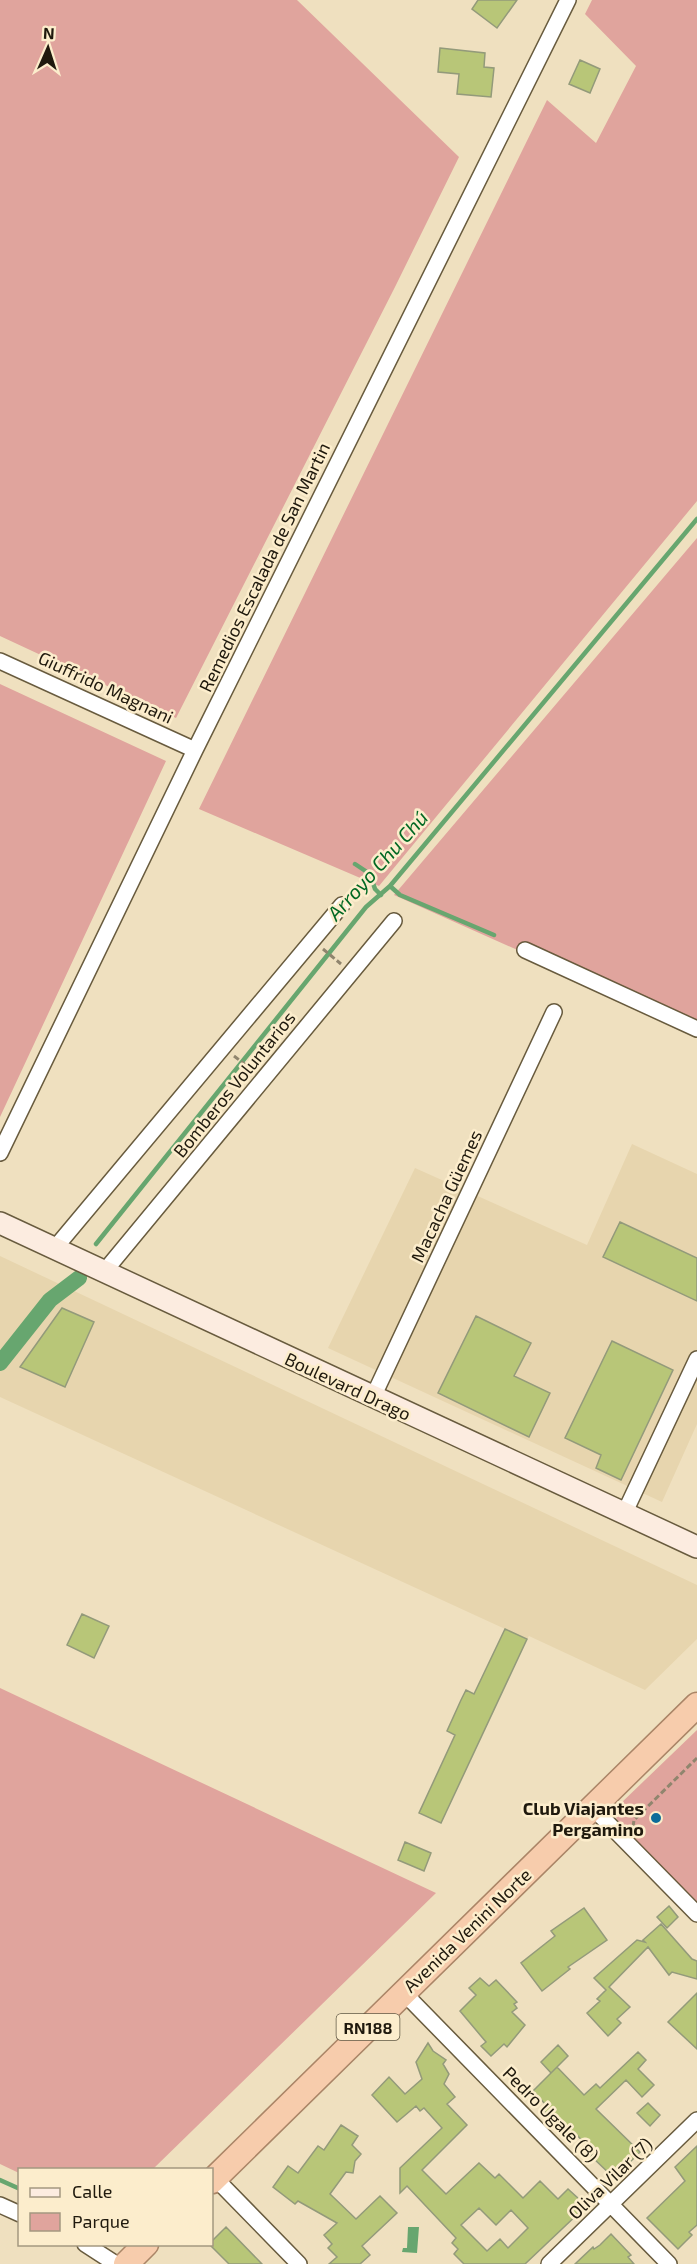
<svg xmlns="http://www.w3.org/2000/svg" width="697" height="2264" font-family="'Exo 2',sans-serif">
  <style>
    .built { fill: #e7d5ae }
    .green { fill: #e0a49d }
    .water { fill: #67a66f }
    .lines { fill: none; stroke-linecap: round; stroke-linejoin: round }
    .stream { stroke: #67a66f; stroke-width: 4.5 }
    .canal { stroke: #67a66f; stroke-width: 16 }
    .building { fill: #b8c678; stroke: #939a7a; stroke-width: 1.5; fill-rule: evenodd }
    .minor-casing { stroke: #685b3e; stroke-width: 18 }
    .secondary-casing { stroke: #685b3e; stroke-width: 24 }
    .trunk-casing { stroke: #aa8567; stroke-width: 27 }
    .path { stroke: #90856e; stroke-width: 3; stroke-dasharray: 6 3; stroke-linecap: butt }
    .minor { stroke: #fff; stroke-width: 15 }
    .secondary { stroke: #fcece0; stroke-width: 21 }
    .trunk { stroke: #f7ccac; stroke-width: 24 }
    .poi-dot { fill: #0c6c9a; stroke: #fcedcc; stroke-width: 2 }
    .labels { text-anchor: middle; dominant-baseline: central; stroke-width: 5; stroke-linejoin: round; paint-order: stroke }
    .shield { fill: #fcedcc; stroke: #615946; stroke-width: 1.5 }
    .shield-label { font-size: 16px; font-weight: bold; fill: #1f190d }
    .street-label { font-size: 18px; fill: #1f190d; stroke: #fcedcc }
    .poi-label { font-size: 18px; font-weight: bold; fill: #1f190d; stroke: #fcedcc; text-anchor: end }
    .water-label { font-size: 20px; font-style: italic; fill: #016823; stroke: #fcedcc }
  </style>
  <rect width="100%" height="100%" fill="#efe0bf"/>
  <!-- built -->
  <path class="built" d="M 632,1144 L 697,1174 L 697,1424 L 662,1502 L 328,1348 L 415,1168 L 587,1245 Z
    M 0,1256 L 697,1585 L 697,1639 L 645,1690 L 529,1636 L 527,1639 L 0,1397 Z"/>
  <!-- green -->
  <path class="green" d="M 0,0 L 297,0 L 459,157 L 395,287 L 176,718 L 0,636 Z
    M 592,0 L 697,0 L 697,501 L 379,886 L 199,809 L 547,100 L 596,143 L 636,66 L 585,14 Z
    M 697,538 L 697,1030 L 394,895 Z
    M 0,684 L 166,761 L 0,1117 Z
    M 0,1688 L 436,1893 L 153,2169 L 20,2170 L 19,2173 L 0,2164 Z
    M 697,1730 L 697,1904 L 620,1825 L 615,1816 L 619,1805 Z"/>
  <!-- water -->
  <path class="water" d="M 408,2227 L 419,2227 L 417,2253 L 402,2252 L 403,2248 L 407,2248 Z"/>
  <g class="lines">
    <!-- stream -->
    <path class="stream" d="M 355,864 L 370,874 L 375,889 L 381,895
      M 390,886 L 400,895 L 494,935
      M 96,1244 L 366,907 L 390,886 L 697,519
      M 0,2180 L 20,2189"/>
    <!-- canal -->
    <path class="canal" d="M 0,1363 L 50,1300 L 79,1278"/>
  </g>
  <!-- building -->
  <path class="building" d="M 478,0 L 517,0 L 497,28 L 472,9 Z
    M 440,48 L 485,53 L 484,67 L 494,68 L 491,97 L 457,94 L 459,74 L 438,72 Z
    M 580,60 L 600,69 L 590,93 L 569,84 Z
    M 620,1222 L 697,1258 L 697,1301 L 603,1257 Z
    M 62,1308 L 94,1322 L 65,1387 L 20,1367 Z
    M 476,1316 L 531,1343 L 514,1376 L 550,1393 L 529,1437 L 438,1393 Z
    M 612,1341 L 673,1370 L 621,1480 L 596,1468 L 601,1455 L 565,1438 Z
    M 82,1614 L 109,1626 L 94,1658 L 67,1645 Z
    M 505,1629 L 527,1639 L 441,1823 L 419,1813 L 455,1735 L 447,1731 L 461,1700 L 466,1690 L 474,1694 Z
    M 405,1842 L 431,1853 L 424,1871 L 398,1860 Z
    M 669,1906 L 678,1917 L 667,1928 L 657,1917 Z
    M 584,1908 L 607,1940 L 568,1967 L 570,1969 L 542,1991 L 521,1963 L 555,1936 L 551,1931 Z
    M 661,1924 L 692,1959 L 697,1961 L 697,1979 L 672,1972 L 669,1975 L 648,1947 L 609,1987 L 630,2007 L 617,2019 L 621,2023 L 608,2036 L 587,2013 L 600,2001 L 597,1999 L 606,1990 L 594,1978 L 637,1940 L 645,1942 L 643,1940 Z
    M 480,1978 L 489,1986 L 496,1980 L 517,2002 L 514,2004 L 517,2008 L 512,2012 L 525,2025 L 507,2047 L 504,2044 L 491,2056 L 481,2046 L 486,2042 L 460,2011 L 476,1995 L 469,1988 Z
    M 697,1993 L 697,2049 L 668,2022 Z
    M 428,2043 L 433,2051 L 446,2060 L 443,2064 L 449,2074 L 444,2084 L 455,2097 L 447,2104 L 467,2125 L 422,2170 L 446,2194 L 479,2163 L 495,2178 L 499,2174 L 523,2198 L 540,2181 L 558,2199 L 568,2189 L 579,2199 L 575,2203 L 582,2210 L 525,2264 L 464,2264 L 454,2254 L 458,2249 L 452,2243 L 456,2238 L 407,2186 L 400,2193 L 400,2168 L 442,2128 L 424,2108 L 420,2111 L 416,2106 L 397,2122 L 372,2095 L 389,2077 L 405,2094 L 422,2079 L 416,2062 ZM 479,2208 L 496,2225 L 511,2210 L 528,2228 L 508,2248 L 500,2239 L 487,2251 L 461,2225 Z
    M 558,2045 L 568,2056 L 551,2073 L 541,2062 Z
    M 638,2052 L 646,2060 L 638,2069 L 654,2085 L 642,2097 L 626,2080 L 596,2109 L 640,2152 L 614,2178 L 591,2156 L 594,2153 L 574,2132 L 569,2136 L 542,2109 L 546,2105 L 533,2091 L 557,2067 L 584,2095 L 596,2084 L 600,2088 Z
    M 648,2103 L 660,2115 L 650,2126 L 637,2113 Z
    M 341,2125 L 358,2136 L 352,2145 L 361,2154 L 355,2161 L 353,2173 L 346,2172 L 330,2194 L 356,2219 L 380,2196 L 397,2213 L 362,2246 L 370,2255 L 360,2264 L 329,2264 L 337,2257 L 328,2248 L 332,2244 L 324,2235 L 337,2223 L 298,2201 L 295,2204 L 273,2187 L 288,2166 L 298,2173 L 318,2146 L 324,2150 Z
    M 697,2146 L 697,2225 L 689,2232 L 692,2235 L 678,2249 L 647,2218 L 685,2181 L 675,2167 Z
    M 226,2227 L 262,2264 L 229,2264 L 209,2244 L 212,2244 L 212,2241 Z
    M 611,2234 L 631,2255 L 628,2257 L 634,2264 L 575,2264 L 593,2247 L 594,2249 L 600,2245 Z"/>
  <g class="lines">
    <!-- minor casing -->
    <g class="minor-casing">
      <path id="minor" d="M 0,661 L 195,750
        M 525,950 L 697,1029
        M 0,1153 L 195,750 L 568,0
        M 55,1248 L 342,905
        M 104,1272 L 394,921
        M 373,1397 L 554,1012
        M 624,1514 L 697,1359
        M 592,1807 L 697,1914
        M 403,1992 L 669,2264
        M 215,2178 L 299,2264
        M 0,2205 L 20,2214
        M 85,2244 L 116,2264
        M 549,2264 L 697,2120"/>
    </g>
    <!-- secondary casing -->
    <g class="secondary-casing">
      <path id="secondary" d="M 0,1223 L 697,1547"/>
    </g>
    <!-- trunk casing -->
    <g class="trunk-casing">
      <path id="trunk" d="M 212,2181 L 697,1705
        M 126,2264 L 146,2244"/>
    </g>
    <!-- path -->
    <path class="path" d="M 323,949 L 341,964
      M 234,1056 L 252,1070
      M 633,1827 L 634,1820 L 697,1758"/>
    <!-- minor -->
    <use href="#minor" class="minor"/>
    <!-- secondary -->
    <use href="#secondary" class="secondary"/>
    <!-- trunk -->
    <use href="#trunk" class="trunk"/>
  </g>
  <!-- markers -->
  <circle class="poi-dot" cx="656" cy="1818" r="6"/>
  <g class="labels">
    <!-- shield labels -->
    <rect class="shield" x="336.5" y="2014" width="63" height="26" rx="4.5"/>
    <g class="shield-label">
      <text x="368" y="2027">RN188</text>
    </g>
    <!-- street labels -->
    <g class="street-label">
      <text transform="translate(264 567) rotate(-64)">Remedios Escalada de San Martin</text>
      <text transform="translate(106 687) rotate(25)">Giuffrido Magnani</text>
      <text transform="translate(234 1084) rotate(-51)">Bomberos Voluntarios</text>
      <text transform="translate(446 1196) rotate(-65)">Macacha Güemes</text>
      <text transform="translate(348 1386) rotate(25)">Boulevard Drago</text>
      <text transform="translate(467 1930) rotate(-44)">Avenida Venini Norte</text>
      <text transform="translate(551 2114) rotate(45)">Pedro Ugale (8)</text>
      <text transform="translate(610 2178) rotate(-44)">Oliva Vilar (7)</text>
    </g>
    <!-- poi labels -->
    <g class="poi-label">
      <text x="644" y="1808">Club Viajantes<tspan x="644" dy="21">Pergamino</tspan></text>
    </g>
    <!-- water labels -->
    <g class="water-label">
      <text transform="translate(377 865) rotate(-48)">Arroyo Chu Chú</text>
    </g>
  </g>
  <!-- legend -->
  <rect x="18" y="2168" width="195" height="78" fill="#fcedcc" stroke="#a49880" stroke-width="1.5"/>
  <rect x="30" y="2188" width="30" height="9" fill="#fcece0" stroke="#a49880" stroke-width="1.5"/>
  <text x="72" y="2198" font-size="18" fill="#1f190d">Calle</text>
  <rect x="30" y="2213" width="30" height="18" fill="#e0a49d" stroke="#a49880" stroke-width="1.5"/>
  <text x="72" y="2228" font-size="18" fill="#1f190d">Parque</text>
  <!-- north arrow -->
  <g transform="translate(48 48) rotate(3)" stroke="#fcedcc" stroke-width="4.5" paint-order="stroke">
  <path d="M0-4.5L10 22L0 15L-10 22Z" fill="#1f190d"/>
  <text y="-9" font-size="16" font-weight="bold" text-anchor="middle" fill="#1f190d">N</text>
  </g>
</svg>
